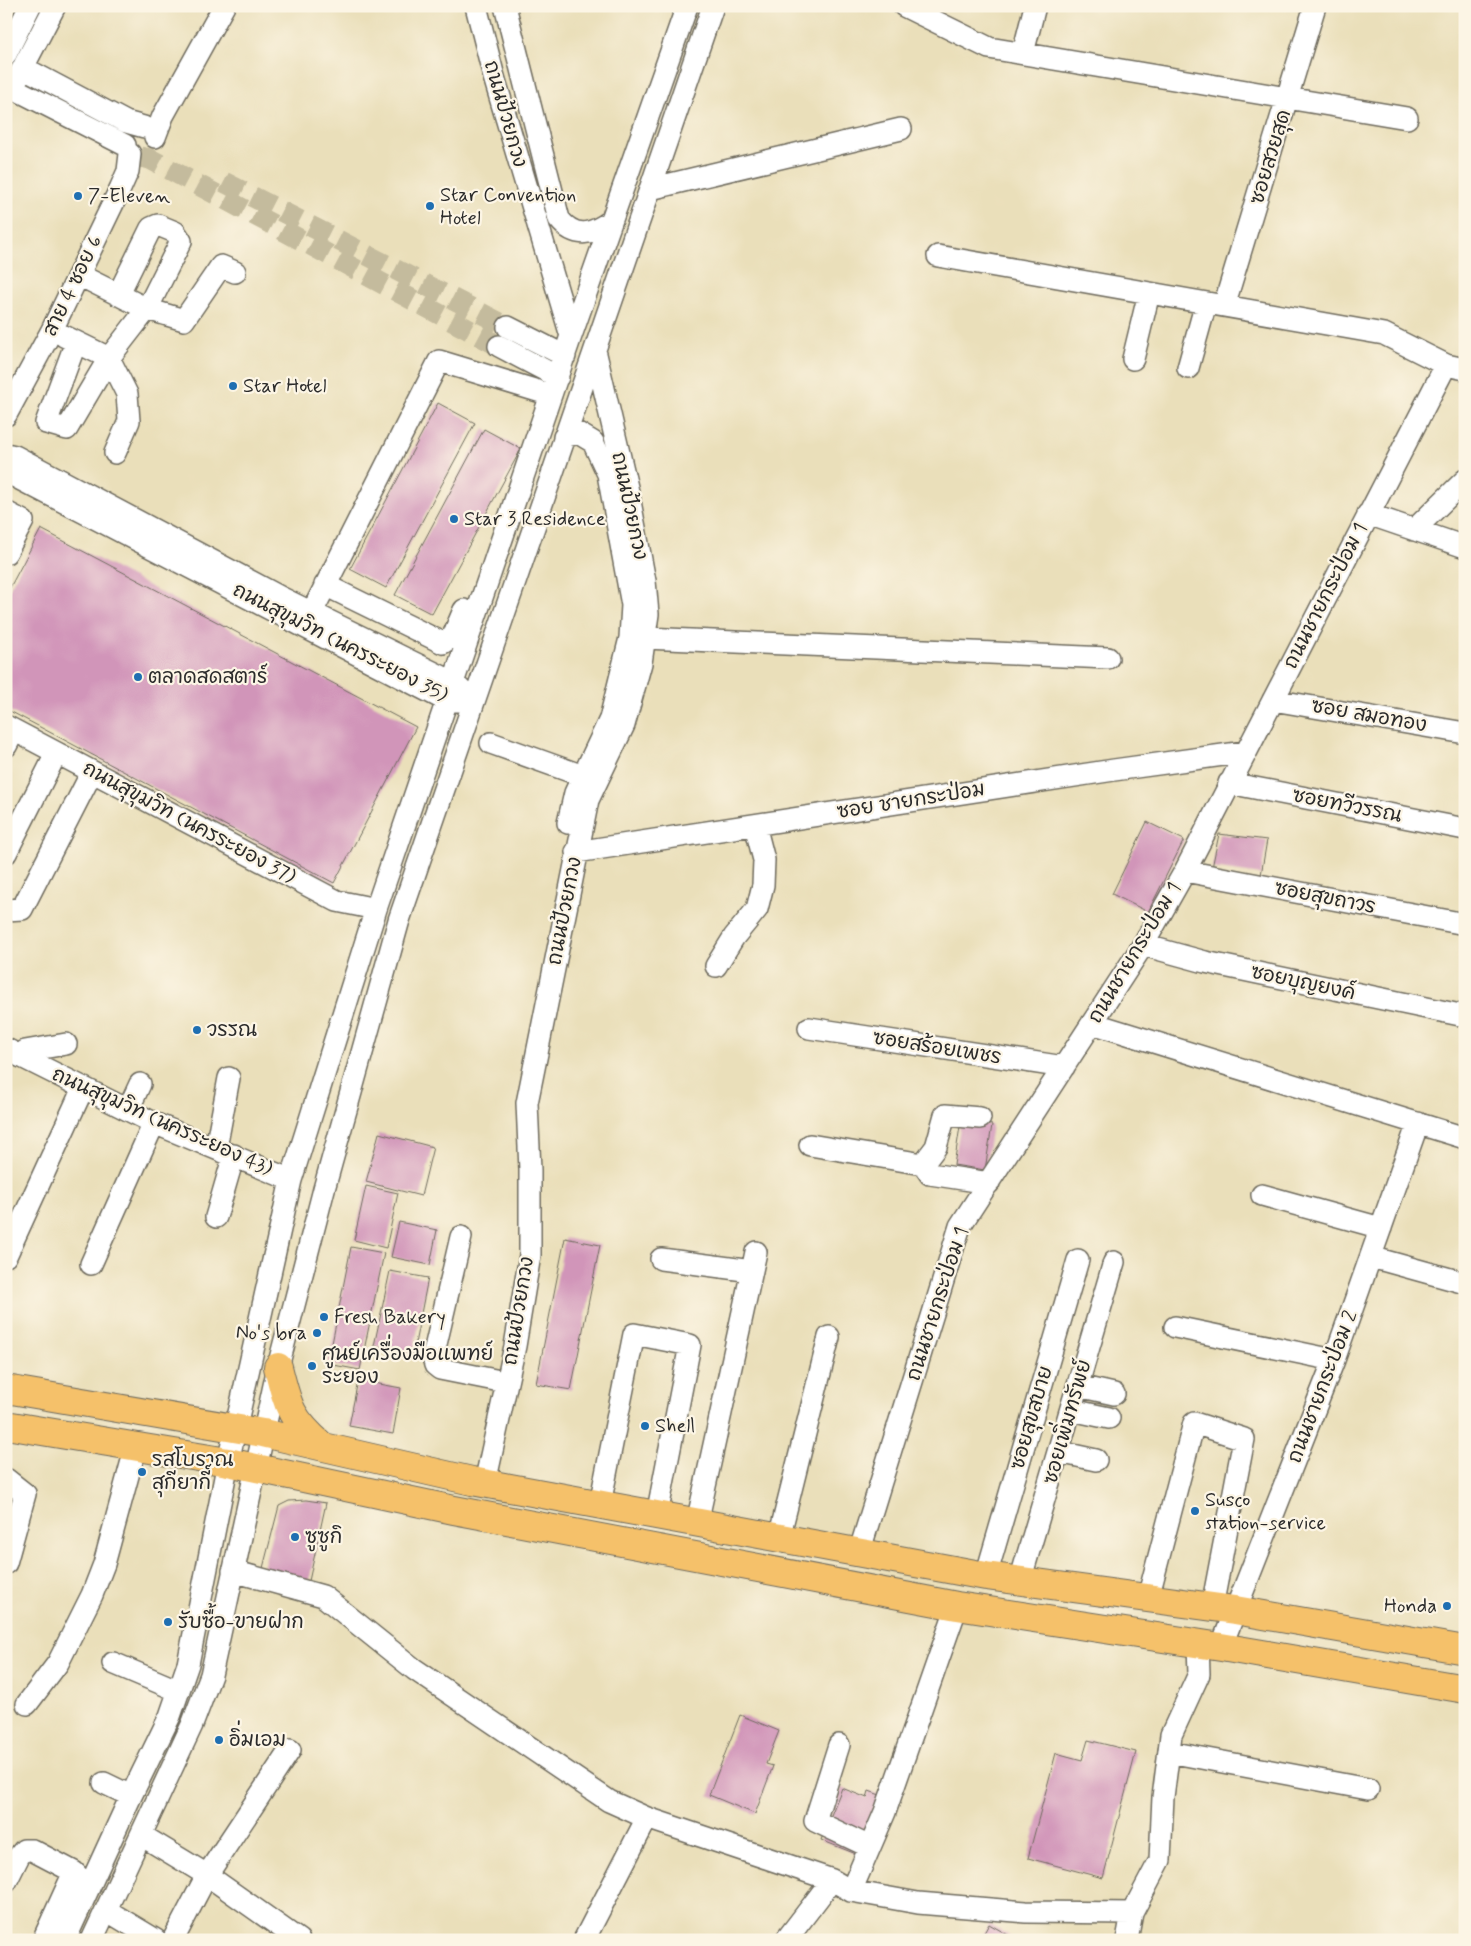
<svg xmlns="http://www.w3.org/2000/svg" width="1471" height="1946" font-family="Mynerve,'Playpen Sans Thai',sans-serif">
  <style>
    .building { fill: #d195b9 }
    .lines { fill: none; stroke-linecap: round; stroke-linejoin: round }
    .minor-tunnel { stroke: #c4bb9d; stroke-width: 21; stroke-dasharray: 21 11; stroke-linecap: butt }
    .minor-casing { stroke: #6e6a5d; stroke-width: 24 }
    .major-casing { stroke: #6e6a5d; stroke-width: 30 }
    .minor { stroke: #fff; stroke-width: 21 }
    .major { stroke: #f5c16b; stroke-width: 28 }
    .poi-dot { fill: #1f6fb2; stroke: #fcf5e5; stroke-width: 2 }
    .labels { text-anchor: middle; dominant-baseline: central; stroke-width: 4.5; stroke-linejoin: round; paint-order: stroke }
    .street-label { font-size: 20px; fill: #2b2b2b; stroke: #fcf5e5 }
    .poi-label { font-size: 20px; fill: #2b2b2b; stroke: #fcf5e5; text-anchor: start }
  </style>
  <rect width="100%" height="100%" fill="#fcf5e5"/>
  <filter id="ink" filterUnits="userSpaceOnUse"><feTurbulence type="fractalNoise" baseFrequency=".02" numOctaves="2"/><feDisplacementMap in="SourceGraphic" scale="10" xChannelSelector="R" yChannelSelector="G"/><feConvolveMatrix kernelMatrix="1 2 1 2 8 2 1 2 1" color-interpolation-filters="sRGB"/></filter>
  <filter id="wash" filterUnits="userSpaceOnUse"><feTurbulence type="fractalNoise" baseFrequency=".0096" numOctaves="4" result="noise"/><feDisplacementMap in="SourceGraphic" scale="20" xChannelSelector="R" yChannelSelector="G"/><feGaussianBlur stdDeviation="1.12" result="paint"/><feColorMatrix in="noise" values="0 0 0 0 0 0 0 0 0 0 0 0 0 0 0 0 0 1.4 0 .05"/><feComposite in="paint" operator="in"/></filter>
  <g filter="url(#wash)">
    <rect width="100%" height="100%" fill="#eadfba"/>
    <g id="blocks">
      <!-- building -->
      <path class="building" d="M 438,403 L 475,423 L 386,588 L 350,569 Z
        M 484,429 L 521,449 L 432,614 L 395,595 Z
        M 41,529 L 416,727 L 334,883 L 6,709 L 6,595 Z
        M 1147,822 L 1184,840 L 1148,912 L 1112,894 Z
        M 1219,834 L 1267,840 L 1261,875 L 1212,868 Z
        M 961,1120 L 992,1125 L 985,1170 L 954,1165 Z
        M 379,1133 L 433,1147 L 421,1196 L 366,1182 Z
        M 366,1186 L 398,1193 L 386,1248 L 354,1240 Z
        M 399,1222 L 437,1230 L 430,1265 L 391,1257 Z
        M 565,1238 L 600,1245 L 571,1390 L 536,1384 Z
        M 351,1247 L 384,1253 L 360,1370 L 328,1364 Z
        M 390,1271 L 428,1278 L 413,1354 L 374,1346 Z
        M 358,1380 L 401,1388 L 393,1434 L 349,1426 Z
        M 306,1500 L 326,1503 L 309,1581 L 263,1568 L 279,1506 L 289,1501 Z
        M 740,1715 L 779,1731 L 766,1764 L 773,1766 L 755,1814 L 709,1795 Z
        M 1088,1740 L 1136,1752 L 1103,1878 L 1028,1858 L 1056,1753 L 1082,1760 Z
        M 842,1788 L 867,1798 L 869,1791 L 880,1795 L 856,1854 L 821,1840 Z
        M 989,1924 L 1017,1940 L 980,1940 Z"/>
    </g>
  </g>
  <g filter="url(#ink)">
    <use href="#blocks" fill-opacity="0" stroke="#6e6a5d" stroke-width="1"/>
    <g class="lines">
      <!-- minor-tunnel -->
      <path class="minor-tunnel" d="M 140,157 L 150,159 L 499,346
        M 224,182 L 508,327"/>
      <!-- minor casing -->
      <g class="minor-casing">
        <path id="minor" d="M 476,6 L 494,77 L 571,336
          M 505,6 L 559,219 C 576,240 593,234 612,220
          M 904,6 L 989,48 L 1407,118
          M 1023,53 L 1035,6
          M 6,54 L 30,6
          M 24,68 L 126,122 L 144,127
          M 17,79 L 55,6
          M 13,88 L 125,145
          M 155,137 L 163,116 L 224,6
          M 650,189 L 901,129
          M 938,256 L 1384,334 L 1446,365 L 1465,369
          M 118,295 L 151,228 L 158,225 L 175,232 L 181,241 L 147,309 L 184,320 L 221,266 L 235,272
          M 1224,306 L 1315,6
          M 508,327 L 565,356
          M 64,336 L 109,358 L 127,394 L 129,421 L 115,453
          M 76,342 L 46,423 L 67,429 L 109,358 L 147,309 L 79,275
          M 499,346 L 558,377
          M 1133,359 L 1149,293
          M 1188,368 L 1206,303
          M 6,415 L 52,330 L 120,189 L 128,171 L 130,154
          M 564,437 L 578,433 L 593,442 L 608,474 L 632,605 L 630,638 L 610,719 L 575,793 L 568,823
          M 6,454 L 15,456 L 282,598 L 453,682 L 462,691
          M 6,472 L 447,701 L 460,701
          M 6,512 L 23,521 L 6,553
          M 1368,514 L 1465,547
          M 1414,530 L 1465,480
          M 325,585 L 443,643 L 453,636 L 464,610
          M 306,624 L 439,361 L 551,395
          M 645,638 L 1108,658
          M 1273,700 L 1465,733
          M 6,726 L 337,901 L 376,909
          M 491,743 L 583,776
          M 6,746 L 14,731
          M 1229,783 L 1465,829
          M 576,852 L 1114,770 L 1245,752
          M 6,853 L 56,754
          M 1185,871 L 1465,924
          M 6,910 L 22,909 L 92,772
          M 1143,945 L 1205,962 L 1465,1016
          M 716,966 L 734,937 L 757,909 L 763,885 L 764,860 L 755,825
          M 1092,1023 L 1465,1138
          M 809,1028 L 1064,1067
          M 6,1049 L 154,1123 L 291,1180
          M 21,1057 L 25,1051 L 66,1044
          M 128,1110 L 140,1084
          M 810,1145 L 923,1164 L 930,1174 L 989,1183
          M 216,1148 L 229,1078
          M 923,1164 L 936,1147 L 945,1115 L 980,1118
          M 1262,1195 L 1381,1228
          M 216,1217 L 234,1155
          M 461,1237 L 433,1357 L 435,1365 L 440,1369 L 495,1380
          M 6,1256 L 83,1088
          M 1371,1257 L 1465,1283
          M 661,1259 L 752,1271
          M 91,1264 L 154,1123
          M 1175,1327 L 1334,1360
          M 1078,1386 L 1114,1394
          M 1071,1410 L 1109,1418
          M 1059,1452 L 1096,1460
          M 6,1479 L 25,1494 L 6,1563
          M 485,1483 L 515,1346 L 530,1255 L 530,1170 L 527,1103 L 588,800 L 624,725 L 641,663 L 648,614 L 645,581 L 629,496 L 595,350
          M 600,1504 L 634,1334 L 690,1345 L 657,1515
          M 697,1523 L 756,1252
          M 779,1538 L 829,1337
          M 859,1553 L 960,1226 L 1143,945 L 1185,871 L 1446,365
          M 233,1571 L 323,1596 L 414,1669 L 609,1801 L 647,1818 L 832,1880 L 851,1891 L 918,1903 L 1026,1912 L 1132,1913 L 1160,1860 L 1163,1797 L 1171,1735 L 1199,1674 L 1198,1644
          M 986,1576 L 1078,1260
          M 1020,1581 L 1114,1262
          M 1148,1598 L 1194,1423 L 1244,1439 L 1212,1607
          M 1221,1647 L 1334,1360 L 1418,1123
          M 113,1663 L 179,1691
          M 27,1704 L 58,1663 L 92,1595 L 104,1564 L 136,1446
          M 839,1745 L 815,1821 L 870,1847
          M 1169,1752 L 1368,1789
          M 104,1783 L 131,1796
          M 141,1835 L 207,1875 L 299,1940
          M 6,1882 L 19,1856 L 24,1850 L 32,1850 L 74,1872 L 89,1888
          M 851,1891 L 885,1812 L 957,1606
          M 106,1910 L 156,1940
          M 43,1940 L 74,1872
          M 65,1940 L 131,1796 L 170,1716 L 188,1664 L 228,1462 L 291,1180 L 376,909 L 571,336 L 687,6
          M 92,1940 L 192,1725 L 211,1675 L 278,1367 L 324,1189 L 399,920 L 713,6
          M 173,1940 L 207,1875 L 290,1750
          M 584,1940 L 647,1818
          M 786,1940 L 832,1880
          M 1127,1940 L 1132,1913"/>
      </g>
      <!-- major casing -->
      <g class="major-casing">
        <path id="major" d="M 278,1367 C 288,1407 290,1418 322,1446
          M 6,1389 L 263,1433 L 472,1481 L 986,1576 L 1235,1610 L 1465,1650
          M 6,1425 L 228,1462 L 454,1510 L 957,1606 L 1221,1647 L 1465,1689"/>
      </g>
      <!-- minor -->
      <use href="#minor" class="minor"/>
      <!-- major -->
      <use href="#major" class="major"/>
    </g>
  </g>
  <!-- markers -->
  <g class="poi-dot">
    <circle cx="78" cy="196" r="5"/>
    <circle cx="430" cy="206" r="5"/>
    <circle cx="233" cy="386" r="5"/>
    <circle cx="454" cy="519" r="5"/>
    <circle cx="138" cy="677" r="5"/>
    <circle cx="197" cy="1030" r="5"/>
    <circle cx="324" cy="1317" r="5"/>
    <circle cx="317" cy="1333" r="5"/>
    <circle cx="312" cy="1366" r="5"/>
    <circle cx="645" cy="1426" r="5"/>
    <circle cx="142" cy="1472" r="5"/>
    <circle cx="1195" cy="1511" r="5"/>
    <circle cx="295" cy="1537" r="5"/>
    <circle cx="1447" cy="1606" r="5"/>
    <circle cx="168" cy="1622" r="5"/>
    <circle cx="219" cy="1740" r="5"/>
  </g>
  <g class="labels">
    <!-- street labels -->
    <g class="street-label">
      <text transform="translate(505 114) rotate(74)">ถนนป้วยกวง</text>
      <text transform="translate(1271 157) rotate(-73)">ซอยสวยสุด</text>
      <text transform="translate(73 286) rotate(-64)">สาย 4 ซอย 6</text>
      <text transform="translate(629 506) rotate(78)">ถนนป้วยกวง</text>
      <text transform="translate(1326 596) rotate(-63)">ถนนชายกระป่อม 1</text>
      <text transform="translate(340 643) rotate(27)">ถนนสุขุมวิท (นครระยอง 35)</text>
      <text transform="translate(1369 716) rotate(10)">ซอย สมอทอง</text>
      <text transform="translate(911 801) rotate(-9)">ซอย ชายกระป่อม</text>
      <text transform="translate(1347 806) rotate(11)">ซอยทวีวรรณ</text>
      <text transform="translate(189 823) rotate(28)">ถนนสุขุมวิท (นครระยอง 37)</text>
      <text transform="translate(1325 898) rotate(11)">ซอยสุขถาวร</text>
      <text transform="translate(565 911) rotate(-79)">ถนนป้วยกวง</text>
      <text transform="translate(1135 953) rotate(-59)">ถนนชายกระป่อม 1</text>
      <text transform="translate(1303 983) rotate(12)">ซอยบุญยงค์</text>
      <text transform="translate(937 1048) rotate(9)">ซอยสร้อยเพชร</text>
      <text transform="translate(162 1122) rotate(24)">ถนนสุขุมวิท (นครระยอง 43)</text>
      <text transform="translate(938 1304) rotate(-72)">ถนนชายกระป่อม 1</text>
      <text transform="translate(519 1311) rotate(-81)">ถนนป้วยกวง</text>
      <text transform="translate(1323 1387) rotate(-69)">ถนนชายกระป่อม 2</text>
      <text transform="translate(1032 1418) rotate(-74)">ซอยสุขสบาย</text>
      <text transform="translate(1068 1422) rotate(-74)">ซอยเพิ่มทรัพย์</text>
    </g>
    <!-- poi labels -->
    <g class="poi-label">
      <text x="440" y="195">Star Convention<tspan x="440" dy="23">Hotel</tspan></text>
      <text x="88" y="196">7-Eleven</text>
      <text x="243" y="386">Star Hotel</text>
      <text x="464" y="519">Star 3 Residence</text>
      <text x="148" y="677">ตลาดสดสตาร์</text>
      <text x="207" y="1030">วรรณ</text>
      <text x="334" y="1317">Fresh Bakery</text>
      <text x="307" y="1333" text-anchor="end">No's bra</text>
      <text x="322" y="1354">ศูนย์เครื่องมือแพทย์<tspan x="322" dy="23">ระยอง</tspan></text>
      <text x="655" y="1426">Shell</text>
      <text x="152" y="1460">รสโบราณ<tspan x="152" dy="23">สุกียากี์</tspan></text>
      <text x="1205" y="1500">Susco<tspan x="1205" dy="23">station-service</tspan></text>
      <text x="305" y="1537">ซูซูกิ</text>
      <text x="1437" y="1606" text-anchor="end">Honda</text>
      <text x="178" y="1622">รับซื้อ-ขายฝาก</text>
      <text x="229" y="1740">อิ่มเอม</text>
    </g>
  </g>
  <!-- margin -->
  <rect width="1471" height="1946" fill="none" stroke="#fcf5e5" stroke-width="25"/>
</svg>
